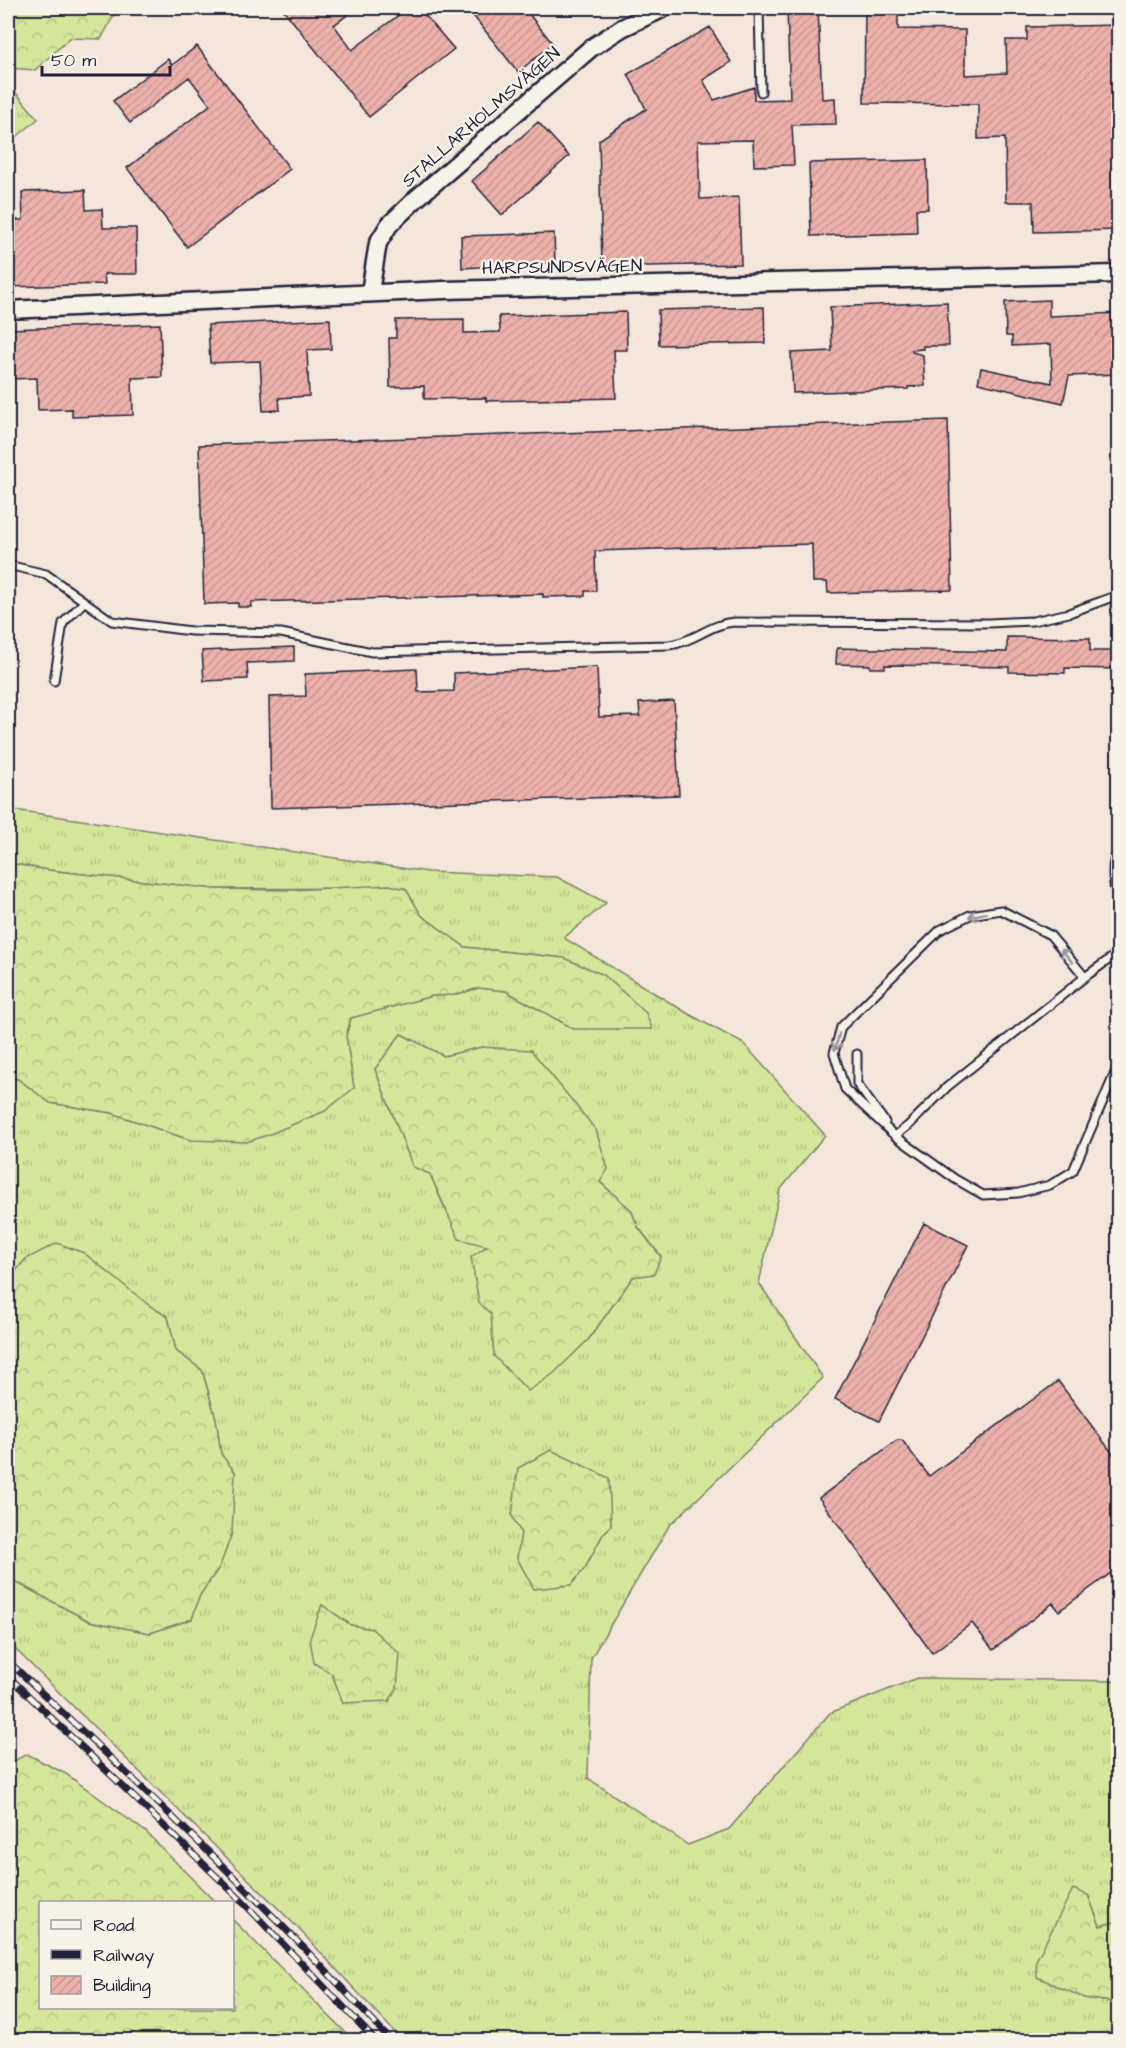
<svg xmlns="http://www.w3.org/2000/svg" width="1126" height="2048" font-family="'Architects Daughter',sans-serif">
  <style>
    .grass { fill: url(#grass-tufts); stroke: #7c846b; stroke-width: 1.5; fill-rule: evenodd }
    .forest { fill: url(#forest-crowns); stroke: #7c846b; stroke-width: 1.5 }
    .building { fill: url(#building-hatch); stroke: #22223b; stroke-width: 1.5 }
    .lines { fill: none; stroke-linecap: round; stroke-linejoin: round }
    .service-casing { stroke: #22223b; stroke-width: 11 }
    .tertiary-casing { stroke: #22223b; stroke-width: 21 }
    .service { stroke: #f7f3e8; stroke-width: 7 }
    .tertiary { stroke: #f7f3e8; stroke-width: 16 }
    .rail-casing { stroke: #22223b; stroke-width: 7 }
    .rail { stroke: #f7f3e8; stroke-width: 4.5; stroke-dasharray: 14; stroke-linecap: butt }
    .oneway { stroke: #97959a }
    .labels { text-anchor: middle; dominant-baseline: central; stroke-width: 5; stroke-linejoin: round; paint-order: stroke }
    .street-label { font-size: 18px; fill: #22223b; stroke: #f7f3e8 }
  </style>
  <defs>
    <pattern id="grass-tufts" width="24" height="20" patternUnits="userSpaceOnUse" patternTransform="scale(1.5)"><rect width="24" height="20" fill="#d5e79b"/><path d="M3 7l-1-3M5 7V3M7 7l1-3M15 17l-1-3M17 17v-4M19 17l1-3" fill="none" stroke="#b7c686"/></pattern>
    <pattern id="forest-crowns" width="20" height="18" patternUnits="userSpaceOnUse" patternTransform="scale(1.5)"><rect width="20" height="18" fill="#d5e79b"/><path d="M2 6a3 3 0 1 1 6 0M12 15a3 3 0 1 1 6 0" fill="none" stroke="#b7c686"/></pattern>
    <pattern id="building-hatch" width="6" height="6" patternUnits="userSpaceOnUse" patternTransform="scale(1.5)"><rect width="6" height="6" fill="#ecb1aa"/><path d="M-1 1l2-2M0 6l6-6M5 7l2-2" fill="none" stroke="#ca9893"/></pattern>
  </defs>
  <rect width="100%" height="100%" fill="#f5e6dc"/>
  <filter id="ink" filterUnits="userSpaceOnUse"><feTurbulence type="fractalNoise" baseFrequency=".0167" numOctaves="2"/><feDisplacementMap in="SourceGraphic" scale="12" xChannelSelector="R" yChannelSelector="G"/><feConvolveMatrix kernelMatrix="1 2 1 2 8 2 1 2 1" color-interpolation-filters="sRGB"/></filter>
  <g filter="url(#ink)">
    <!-- grass -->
    <path class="grass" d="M 8,83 L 38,119 L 8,144 Z
      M 8,809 L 428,872 L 557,877 L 606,903 L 564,938 L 687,1013 L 744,1044 L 825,1135 L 780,1190 L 759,1283 L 823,1378 L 669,1526 L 591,1658 L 588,1778 L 688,1845 L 729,1829 L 830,1713 L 917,1678 L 1118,1681 L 1118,1910 L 1115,1922 L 1100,1926 L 1088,1895 L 1084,1998 L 1118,2003 L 1118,2040 L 402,2040 L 295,1925 L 8,1642 L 8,1578 L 89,1621 L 150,1633 L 192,1619 L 200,1595 L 220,1566 L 235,1472 L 221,1454 L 216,1419 L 202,1370 L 176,1351 L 168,1317 L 150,1306 L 26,1259 L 8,1280 L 8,1077 L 18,1079 L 51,1103 L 112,1113 L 190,1140 L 354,1088 L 346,1036 L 351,1018 L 432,996 L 454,995 L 479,988 L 506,991 L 574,1029 L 564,958 L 465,947 L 421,915 L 405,888 L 214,889 L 48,870 L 8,863 ZM 401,1034 L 444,1056 L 482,1047 L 600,1182 L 631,1210 L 638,1227 L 661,1256 L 633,1277 L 588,1340 L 494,1356 L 488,1246 L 445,1209 L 430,1174 L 413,1167 L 375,1069 ZM 587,1469 L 608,1478 L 611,1526 L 603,1534 L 585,1568 L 553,1586 L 534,1588 L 517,1558 L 521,1533 ZM 322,1605 L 351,1625 L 372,1629 L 343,1703 L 332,1674 Z"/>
    <!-- forest -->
    <path class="forest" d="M 8,8 L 118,8 L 101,39 L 70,38 L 35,70 L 8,68 Z
      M 8,863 L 48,870 L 214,889 L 291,890 L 389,885 L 406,889 L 421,915 L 465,947 L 564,958 L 604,975 L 646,1013 L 652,1029 L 574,1029 L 506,991 L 479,988 L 454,995 L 432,996 L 351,1018 L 346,1036 L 354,1088 L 325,1111 L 270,1134 L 247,1142 L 190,1140 L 112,1113 L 50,1103 L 18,1079 L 8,1077 Z
      M 401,1034 L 444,1056 L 482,1047 L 531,1050 L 596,1130 L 608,1169 L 600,1182 L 631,1210 L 638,1227 L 661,1257 L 654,1274 L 633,1277 L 588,1340 L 553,1374 L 528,1391 L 494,1356 L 491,1314 L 479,1303 L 471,1257 L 487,1246 L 459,1239 L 430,1174 L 413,1167 L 375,1069 Z
      M 57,1243 L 84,1253 L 150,1306 L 168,1317 L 176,1351 L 202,1370 L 216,1419 L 221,1454 L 235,1472 L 232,1533 L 220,1566 L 200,1595 L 192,1619 L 150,1633 L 89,1621 L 8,1578 L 8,1280 L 26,1259 Z
      M 551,1450 L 609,1478 L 611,1526 L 603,1534 L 585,1568 L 571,1585 L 534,1589 L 517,1558 L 521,1533 L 512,1516 L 518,1468 Z
      M 322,1605 L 351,1625 L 372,1629 L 400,1654 L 397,1688 L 389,1701 L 343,1703 L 332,1674 L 314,1663 L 310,1638 Z
      M 27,1754 L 66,1774 L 146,1832 L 215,1902 L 40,1902 L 40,2008 L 232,2008 L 233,1920 L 353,2040 L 8,2040 L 8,1764 Z
      M 1073,1889 L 1088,1895 L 1100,1926 L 1115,1922 L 1118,1910 L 1118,2003 L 1084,1998 L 1037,1977 L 1036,1961 Z"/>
    <!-- building -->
    <path class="building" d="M 282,8 L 357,8 L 334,25 L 352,50 L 408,8 L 419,8 L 454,49 L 369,117 Z
      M 467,8 L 524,8 L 553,44 L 518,72 Z
      M 787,8 L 818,8 L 822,99 L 835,98 L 836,124 L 792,125 L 794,165 L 754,166 L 753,140 L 698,141 L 700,199 L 739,197 L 741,264 L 602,267 L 599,140 L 646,109 L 628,74 L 710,27 L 731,62 L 703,80 L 714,100 L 754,87 L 754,100 L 790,99 Z
      M 865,8 L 898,8 L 898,29 L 965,30 L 965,75 L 1007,73 L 1006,40 L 1027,40 L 1027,27 L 1119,25 L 1119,230 L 1034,232 L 1033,202 L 1006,202 L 1005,138 L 978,139 L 978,104 L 864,103 Z
      M 197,46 L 290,169 L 187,247 L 127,168 L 210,105 L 189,77 L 130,123 L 113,101 L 168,59 L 172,65 Z
      M 538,122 L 569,156 L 502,215 L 472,181 Z
      M 927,160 L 928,209 L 916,209 L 917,233 L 811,236 L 809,163 Z
      M 85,190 L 86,210 L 102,209 L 103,228 L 136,228 L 137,274 L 104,274 L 105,284 L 8,287 L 8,220 L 23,220 L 22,192 Z
      M 554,233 L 555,263 L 462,268 L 461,236 Z
      M 1049,300 L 1049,316 L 1119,313 L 1119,374 L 1069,376 L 1063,403 L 978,383 L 981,368 L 1052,383 L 1051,344 L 1012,346 L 1012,336 L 1006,336 L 1005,302 Z
      M 947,302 L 949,346 L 923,346 L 923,349 L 912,350 L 912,352 L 923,355 L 925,386 L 908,387 L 908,389 L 793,393 L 791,353 L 832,351 L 830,307 Z
      M 764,307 L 765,343 L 659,345 L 658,310 Z
      M 626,312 L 627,350 L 614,350 L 616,398 L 486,401 L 486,398 L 424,399 L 424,386 L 390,387 L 389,338 L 396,338 L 396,320 L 464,319 L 464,333 L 500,332 L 499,316 Z
      M 330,319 L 331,349 L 307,350 L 309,396 L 279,398 L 280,410 L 263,411 L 260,361 L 210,363 L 208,325 Z
      M 160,324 L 162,377 L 132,378 L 133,415 L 72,417 L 72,409 L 38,410 L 37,378 L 10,379 L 8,329 Z
      M 948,420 L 952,590 L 828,593 L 827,582 L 813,582 L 812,544 L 595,551 L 596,591 L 585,591 L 585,596 L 543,597 L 543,594 L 251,602 L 251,607 L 238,607 L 238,603 L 204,604 L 199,445 Z
      M 1007,637 L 1090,638 L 1090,651 L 1119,651 L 1119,669 L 1065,668 L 1065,673 L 1009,672 L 1009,667 L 885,665 L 885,668 L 870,668 L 870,665 L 836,664 L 837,648 L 1007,652 Z
      M 294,647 L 294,661 L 247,663 L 248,679 L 204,681 L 202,651 Z
      M 597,667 L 599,717 L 640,716 L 639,703 L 674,701 L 679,795 L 271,808 L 269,697 L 306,696 L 305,674 L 417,669 L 418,692 L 454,691 L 454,673 Z
      M 924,1223 L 968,1245 L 879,1421 L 835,1399 Z
      M 1058,1381 L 1119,1462 L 1119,1567 L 1059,1611 L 1053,1603 L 993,1650 L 972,1623 L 932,1653 L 819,1498 L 897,1440 L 902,1440 L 929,1476 Z"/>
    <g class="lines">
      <!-- service casing -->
      <g class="service-casing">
        <path id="service" d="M 759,8 L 761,92
          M 8,565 L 46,574 L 112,621 L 191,631 L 281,633 L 372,652 L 669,645 C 694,642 711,623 735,622 L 989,623 L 1033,621 L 1069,613 L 1118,595
          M 54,681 L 63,623 L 84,602
          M 1118,852 C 1109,863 1114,891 1118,904
          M 1085,977 L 1050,935 L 1001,910 L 970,915 L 940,930 L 841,1027 L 834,1053 L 845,1089 L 895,1136 L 955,1179 L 983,1195 L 1018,1193 L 1050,1185 L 1073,1171 L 1118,1066
          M 857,1054 L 857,1084 L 885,1122
          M 895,1136 L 909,1125 L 947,1087 L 1085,977 L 1118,953"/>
      </g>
      <!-- tertiary casing -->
      <g class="tertiary-casing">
        <path id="tertiary" d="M 370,292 L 378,243 L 389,225 L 417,198 L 591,48 L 622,28 L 664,8
          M 8,310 L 444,290 L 1118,274"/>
      </g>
      <!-- service -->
      <use href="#service" class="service"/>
      <!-- tertiary -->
      <use href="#tertiary" class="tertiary"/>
      <!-- rail casing -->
      <g class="rail-casing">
        <path id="rail" d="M 8,1661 C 139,1784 270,1907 390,2040
          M 8,1676 L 239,1898 L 375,2040"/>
      </g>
      <!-- rail -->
      <use href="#rail" class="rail"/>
    </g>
    <!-- one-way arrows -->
    <defs><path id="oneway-shaft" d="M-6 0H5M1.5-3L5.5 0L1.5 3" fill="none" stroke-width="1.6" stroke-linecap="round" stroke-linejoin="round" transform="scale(1.5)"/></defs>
    <g class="oneway">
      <use href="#oneway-shaft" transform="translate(977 915) rotate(168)"/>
      <use href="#oneway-shaft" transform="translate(1067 956) rotate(-130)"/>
      <use href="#oneway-shaft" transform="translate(837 1042) rotate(104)"/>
    </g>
  </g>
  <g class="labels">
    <!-- street labels -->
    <g class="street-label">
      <text transform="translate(481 117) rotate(-41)">STALLARHOLMSVÄGEN</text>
      <text transform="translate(562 267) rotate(-1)">HARPSUNDSVÄGEN</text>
    </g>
  </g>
  <!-- margin -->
  <rect width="1126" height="2048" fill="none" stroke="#f7f3e8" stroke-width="30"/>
  <rect x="15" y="15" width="1096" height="2018" fill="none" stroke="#22223b" stroke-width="2" filter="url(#ink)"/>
  <!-- legend -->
  <rect x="39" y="1901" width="195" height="108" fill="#f7f3e8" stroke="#a29fa3" stroke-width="1.5"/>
  <rect x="51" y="1920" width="30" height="9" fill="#f7f3e8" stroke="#a29fa3" stroke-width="1.5"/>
  <text x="93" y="1931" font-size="18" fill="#22223b">Road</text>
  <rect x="51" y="1950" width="30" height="9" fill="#22223b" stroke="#a29fa3" stroke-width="1.5"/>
  <text x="93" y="1961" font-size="18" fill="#22223b">Railway</text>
  <rect x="51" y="1976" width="30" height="18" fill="url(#building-hatch)" stroke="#a29fa3" stroke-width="1.5"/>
  <text x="93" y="1991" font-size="18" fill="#22223b">Building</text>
  <!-- scale -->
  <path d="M42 66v9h128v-9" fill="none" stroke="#22223b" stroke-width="3"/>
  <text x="51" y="66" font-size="18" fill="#22223b" stroke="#f7f3e8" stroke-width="4.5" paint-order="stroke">50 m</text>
</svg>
